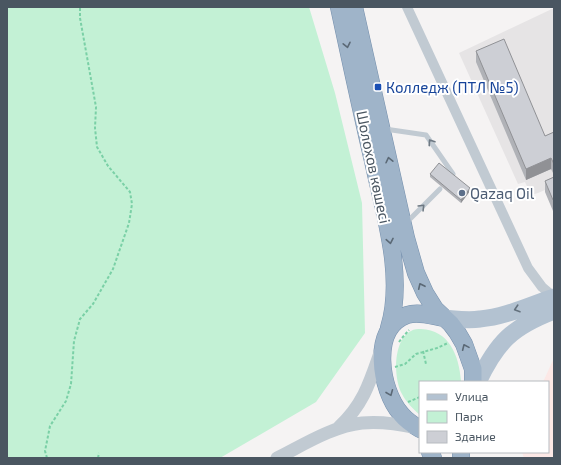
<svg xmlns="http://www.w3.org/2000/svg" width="561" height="465" font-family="'Exo 2',sans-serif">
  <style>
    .education { fill: #e6e4e5 }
    .medical { fill: #fce8e6 }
    .green { fill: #c3f1d5 }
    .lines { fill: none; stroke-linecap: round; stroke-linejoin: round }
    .trunk-casing { stroke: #7690ad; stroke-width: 18 }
    .path { stroke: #7ad0a6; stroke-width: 2; stroke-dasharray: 3 2; stroke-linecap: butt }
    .service { stroke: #c1cad2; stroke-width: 5 }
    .minor { stroke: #c1cad2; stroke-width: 10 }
    .tertiary { stroke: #c1cad2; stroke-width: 13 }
    .primary { stroke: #b3c2d1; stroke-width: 17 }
    .trunk { stroke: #9fb4c9; stroke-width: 17 }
    .wall { fill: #b0b2b7 }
    .shaded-wall { fill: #909195 }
    .building { fill: #cdcfd5; stroke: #909195 }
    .oneway { stroke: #5b6976 }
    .oneway2 { stroke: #6e7983 }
    .oneway3 { stroke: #64717d }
    .transit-dot { fill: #1a4fb4; stroke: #fff; stroke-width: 1.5 }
    .service-dot { fill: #5c6f8a; stroke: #fff; stroke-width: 1.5 }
    .labels { text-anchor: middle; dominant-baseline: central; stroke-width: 4; stroke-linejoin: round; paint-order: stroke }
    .transit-label { font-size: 15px; fill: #164399; stroke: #fff; text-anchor: start }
    .street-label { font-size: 15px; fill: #4a5661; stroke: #fff }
    .service-label { font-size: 15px; fill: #4e5e75; stroke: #fff; text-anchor: start }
  </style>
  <rect width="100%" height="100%" fill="#f5f3f3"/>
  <!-- education -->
  <path class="education" d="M 554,8 L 554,186 L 538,193 L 531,195 L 525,182 L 518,184 L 459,53 Z"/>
  <!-- medical -->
  <path class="medical" d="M 554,358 L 554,458 L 524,458 L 522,452 L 548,452 L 548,382 L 543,382 Z"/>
  <!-- green -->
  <path class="green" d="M 7,7 L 309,7 L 335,93 L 362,203 L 365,333 L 316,402 L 220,458 L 7,458 Z
    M 421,329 C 449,330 459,355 461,381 L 461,382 L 420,382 L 420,415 C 413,409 406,402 402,394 C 393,378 393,340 411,331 C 414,329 418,329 421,329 Z"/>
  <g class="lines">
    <!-- trunk casing -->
    <g class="trunk-casing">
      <path id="trunk" d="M 339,7 C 350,58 361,110 373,161 C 384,213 405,276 389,328
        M 354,7 L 406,238 L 416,273 L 425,293 L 435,309 L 451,324 L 457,332 L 464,344 L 473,369 L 473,382
        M 420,429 C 413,425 406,420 401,414 C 380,390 370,328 407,315 C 419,311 432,316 443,318
        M 430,452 L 433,458
        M 461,452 L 461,458"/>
    </g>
    <!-- path -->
    <path class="path" d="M 399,342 L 402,338 L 409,330
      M 423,351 L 426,364
      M 395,367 L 405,364 L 416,354 L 437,348 L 448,343
      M 408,402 L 420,397
      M 47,458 L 45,451 L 50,426 L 66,401 L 71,384 L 74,341 L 80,319 L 93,304 L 113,269 L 129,223 L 132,204 L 130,192 L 108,166 L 97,147 L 95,128 L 96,107 L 80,18 L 80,7
      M 98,458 L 99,453"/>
    <!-- service -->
    <path class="service" d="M 385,129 L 426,135 L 453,174
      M 406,223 L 440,189"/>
    <!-- minor -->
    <path class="minor" d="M 407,7 L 528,268 L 542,287 L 554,297"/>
    <!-- tertiary -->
    <path class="tertiary" d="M 339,427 C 363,405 370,382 380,353
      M 277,458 C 303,445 333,426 362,423 C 380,421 399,424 417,428"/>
    <!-- primary -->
    <path class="primary" d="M 443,318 C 456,319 468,321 480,319 C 505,317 530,305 554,297
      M 478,382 C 497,342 512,327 554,311"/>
    <!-- trunk -->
    <use href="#trunk" class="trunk"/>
  </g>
  <!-- wall -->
  <path class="wall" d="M 476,51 L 545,136 L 554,132 L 554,175 L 551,169 L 526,180 L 476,62 Z
    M 430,174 L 470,191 L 461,203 L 430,177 Z
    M 554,177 L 553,211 L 545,192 L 545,181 Z"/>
  <!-- shaded-wall -->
  <path class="shaded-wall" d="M 551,158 L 551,169 L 526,180 L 526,169 Z
    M 470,188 L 470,191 L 461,203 L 461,200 Z
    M 553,200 L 554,200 L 554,211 L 553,211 Z"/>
  <!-- building -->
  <path class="building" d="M 504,39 L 545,136 L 554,132 L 554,164 L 551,158 L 526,169 L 476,51 Z
    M 439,163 L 470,188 L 461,200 L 430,174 Z
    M 554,177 L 554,200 L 553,200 L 545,181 Z"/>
  <!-- one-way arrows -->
  <defs><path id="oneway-chevron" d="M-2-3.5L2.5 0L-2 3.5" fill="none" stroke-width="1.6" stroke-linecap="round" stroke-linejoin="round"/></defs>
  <g class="oneway">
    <use href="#oneway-chevron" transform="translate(347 45) rotate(78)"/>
    <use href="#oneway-chevron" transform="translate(389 160) rotate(-103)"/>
    <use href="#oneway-chevron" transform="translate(390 241) rotate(79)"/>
    <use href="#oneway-chevron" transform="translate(421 286) rotate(-115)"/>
    <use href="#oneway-chevron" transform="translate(465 347) rotate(-114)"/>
    <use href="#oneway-chevron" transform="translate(390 393) rotate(68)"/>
  </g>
  <g class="oneway2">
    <use href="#oneway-chevron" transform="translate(431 142) rotate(-124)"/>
    <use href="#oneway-chevron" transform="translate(422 207) rotate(-45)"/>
  </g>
  <use class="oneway3" href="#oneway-chevron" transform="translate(517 309) rotate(162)"/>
  <!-- markers -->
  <rect class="transit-dot" x="374" y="83" width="8" height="8" rx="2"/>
  <circle class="service-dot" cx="462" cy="193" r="4"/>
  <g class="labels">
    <!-- transit labels -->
    <g class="transit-label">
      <text x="386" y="87">Колледж (ПТЛ №5)</text>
    </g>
    <!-- street labels -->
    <g class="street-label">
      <text transform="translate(374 167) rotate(78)">Шолохов көшесі</text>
    </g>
    <!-- service labels -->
    <g class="service-label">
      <text x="470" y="193">Qazaq Oil</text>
    </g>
  </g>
  <!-- border -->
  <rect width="561" height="465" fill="none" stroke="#4a5661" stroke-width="16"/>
  <!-- legend -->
  <rect x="419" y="381" width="130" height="72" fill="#ffffff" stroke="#b7bbc0"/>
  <rect x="427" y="394" width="20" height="6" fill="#b3c2d1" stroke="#b7bbc0"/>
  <text x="455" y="401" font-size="12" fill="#4a5661">Улица</text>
  <rect x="427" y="411" width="20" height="12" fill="#c3f1d5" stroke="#b7bbc0"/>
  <text x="455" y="421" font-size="12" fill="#4a5661">Парк</text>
  <rect x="427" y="431" width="20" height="12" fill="#cdcfd5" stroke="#b7bbc0"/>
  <text x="455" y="441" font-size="12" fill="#4a5661">Здание</text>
</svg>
